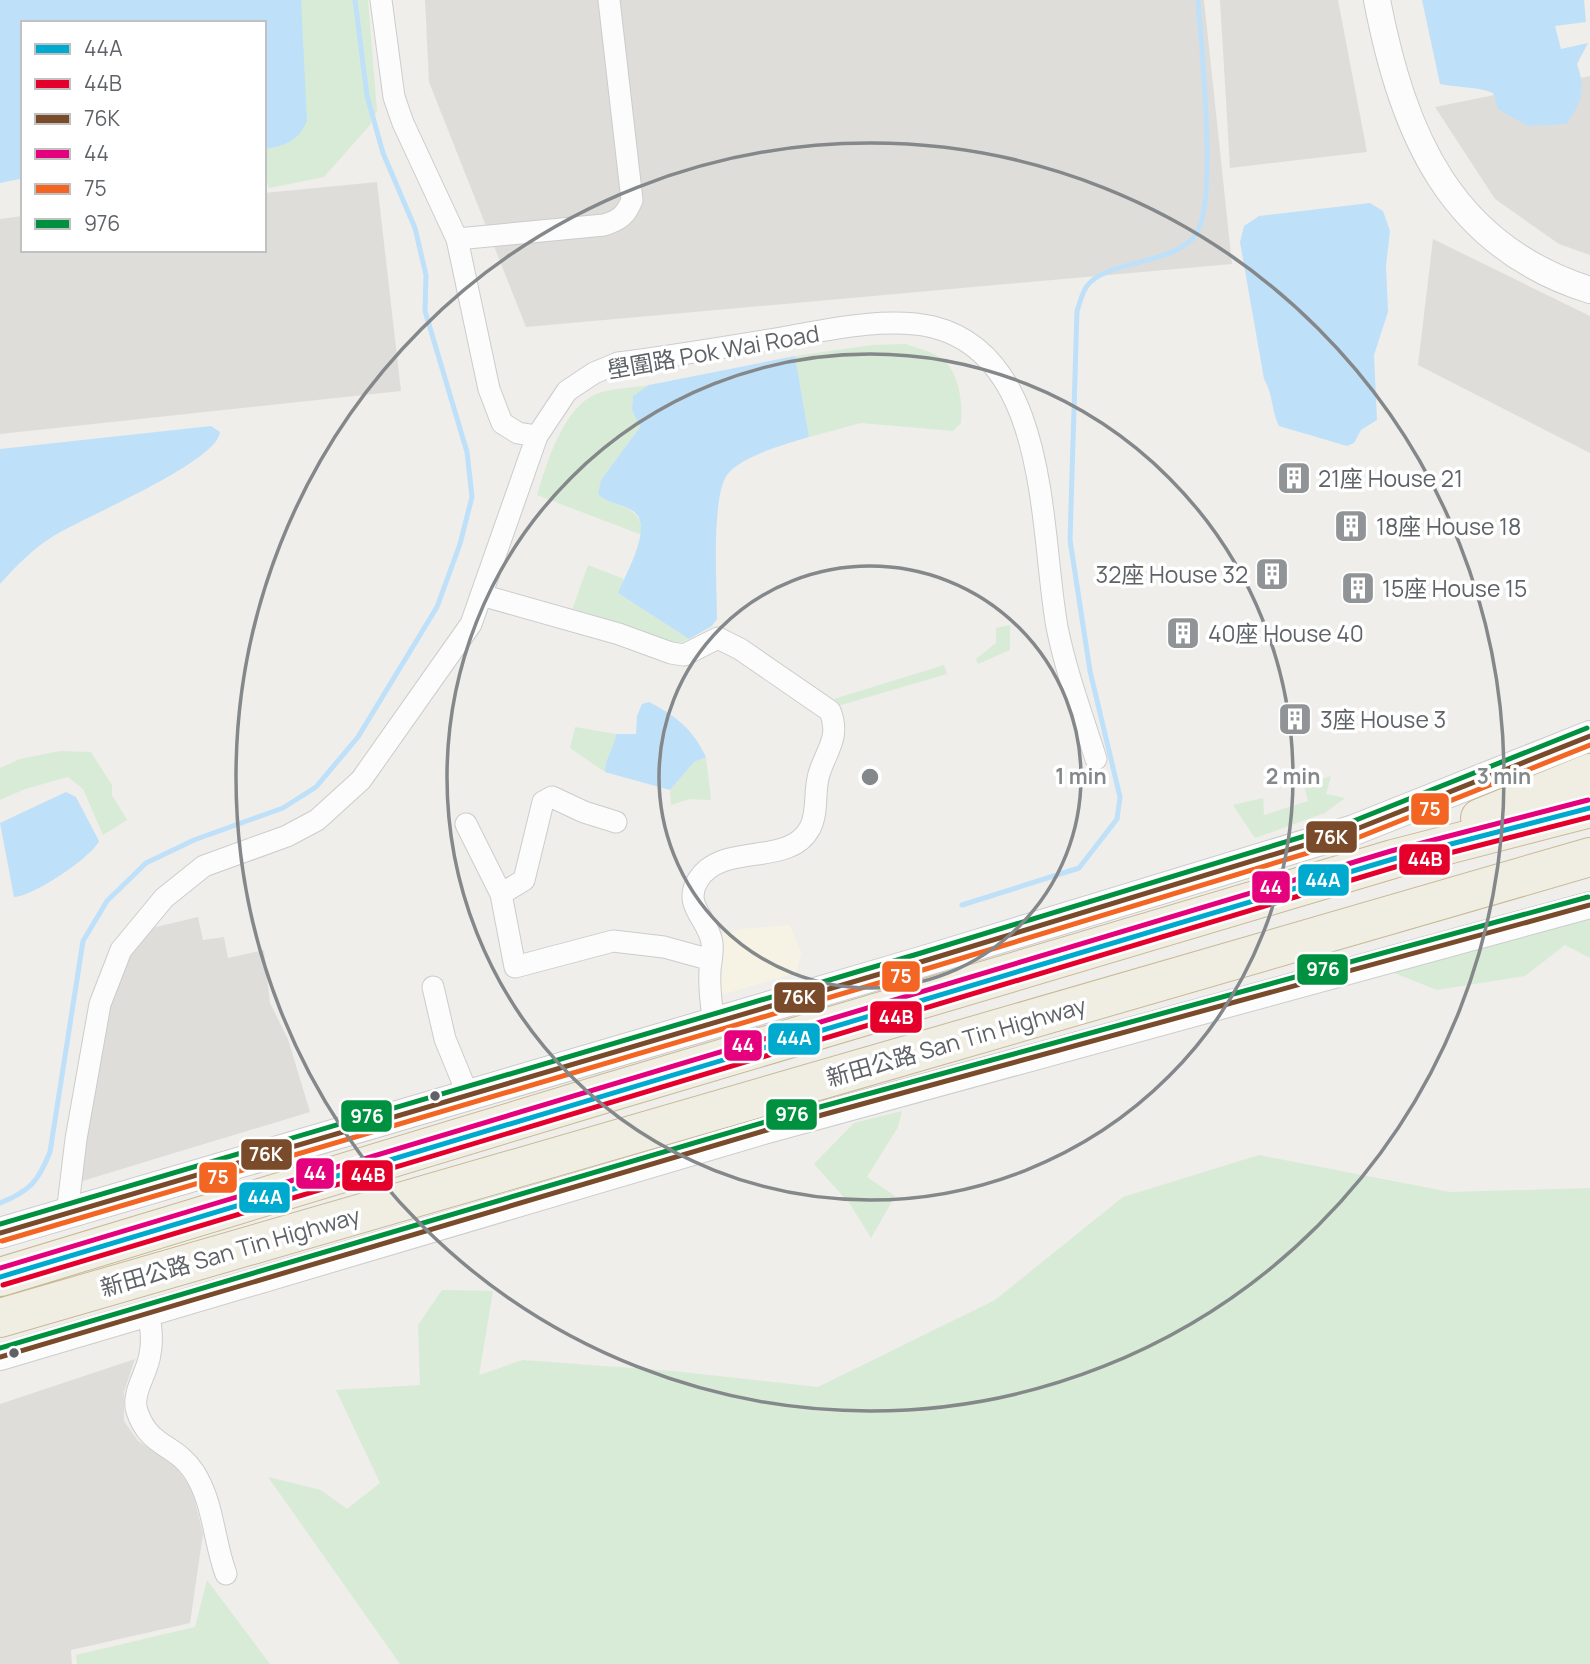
<svg xmlns="http://www.w3.org/2000/svg" width="1590" height="1664" font-family="Manrope,'Noto Sans TC',sans-serif">
  <style>
    .commercial { fill: #f7f3e4 }
    .industrial { fill: #dfddda }
    .green { fill: #d8ebd6 }
    .water { fill: #bfe0f9 }
    .lines { fill: none; stroke-linecap: round; stroke-linejoin: round }
    .stream { stroke: #bfe0f9; stroke-width: 5 }
    .minor-casing { stroke: #cbcccc; stroke-width: 23 }
    .tertiary-casing { stroke: #cbcccc; stroke-width: 28 }
    .secondary-casing { stroke: #cacacb; stroke-width: 32 }
    .motorway-casing { stroke: #c8b996; stroke-width: 40 }
    .minor { stroke: #fdfcfc; stroke-width: 21 }
    .tertiary { stroke: #fdfcfc; stroke-width: 26 }
    .secondary { stroke: #fdfcfc; stroke-width: 30 }
    .motorway { stroke: #f0ede3; stroke-width: 38 }
    .bus-1-casing { stroke: #fff; stroke-width: 10 }
    .bus-2-casing { stroke: #fff; stroke-width: 10 }
    .bus-3-casing { stroke: #fff; stroke-width: 10 }
    .bus-4-casing { stroke: #fff; stroke-width: 10 }
    .bus-5-casing { stroke: #fff; stroke-width: 10 }
    .bus-6-casing { stroke: #fff; stroke-width: 10 }
    .bus-1 { stroke: #00a9ce; stroke-width: 5 }
    .bus-2 { stroke: #e4002b; stroke-width: 5 }
    .bus-3 { stroke: #7a4b2a; stroke-width: 5 }
    .bus-4 { stroke: #e5007d; stroke-width: 5 }
    .bus-5 { stroke: #f26522; stroke-width: 5 }
    .bus-6 { stroke: #009140; stroke-width: 5 }
    .ring { fill: none; stroke: #84888a; stroke-width: 3.5 }
    .bus-dot { fill: #5f6368; stroke: #fff; stroke-width: 2.5 }
    .labels { text-anchor: middle; dominant-baseline: central; stroke-width: 7; stroke-linejoin: round; paint-order: stroke }
    .street-label { font-size: 23px; fill: #5f6368; stroke: #fff }
    .poi-label { font-size: 23px; fill: #5f6368; stroke: #fff; text-anchor: start }
    .centre { fill: #84888a; stroke: #fff; stroke-width: 3.5 }
    .ring-label { font-size: 21px; text-anchor: middle; font-weight: bold; fill: #84888a; stroke: #fff; stroke-width: 7; stroke-linejoin: round; paint-order: stroke }
    .line-badge { stroke: #fff; stroke-width: 2.5 }
    .badge-label { font-size: 19px; text-anchor: middle; font-weight: bold; fill: #fff }
  </style>
  <rect width="100%" height="100%" fill="#efeeea"/>
  <!-- commercial -->
  <path class="commercial" d="M 790,925 L 801,953 L 796,973 L 717,996 L 717,935 L 742,929 Z"/>
  <!-- industrial -->
  <path class="industrial" d="M 425,0 L 1204,0 L 1232,264 L 526,327 L 429,82 Z
    M 1220,0 L 1338,0 L 1367,152 L 1230,168 Z
    M 1590,76 L 1590,255 L 1559,244 L 1495,199 L 1435,107 Z
    M 377,182 L 401,391 L 0,434 L 0,219 L 23,216 L 23,250 L 264,250 L 264,193 Z
    M 1433,239 L 1590,316 L 1590,453 L 1418,365 Z
    M 198,917 L 203,940 L 224,937 L 228,958 L 264,950 L 270,1003 L 288,1039 L 310,1112 L 79,1182 L 104,1005 L 143,930 Z
    M 135,1359 L 124,1392 L 124,1421 L 138,1441 L 171,1461 L 192,1489 L 203,1534 L 190,1623 L 71,1650 L 72,1664 L 0,1664 L 0,1404 Z"/>
  <!-- green -->
  <path class="green" d="M 0,0 L 368,0 L 377,111 L 370,125 L 324,177 L 269,188 L 264,172 L 264,23 L 23,23 L 23,179 L 0,182 Z
    M 906,344 C 916,348 929,351 938,356 C 959,368 963,402 961,423 L 953,431 L 861,423 L 809,437 L 795,356 L 872,345 Z
    M 650,385 L 633,396 L 632,410 L 640,427 L 601,480 L 605,500 C 626,508 642,510 642,535 L 537,495 C 547,463 562,409 596,394 C 611,388 633,388 650,385 Z
    M 588,565 L 624,579 L 618,593 L 689,639 L 673,646 L 571,613 Z
    M 1010,625 L 1010,650 L 978,664 L 976,659 L 996,643 L 996,628 Z
    M 944,665 L 947,674 L 841,705 L 834,699 Z
    M 575,727 L 616,734 C 614,749 605,757 605,772 L 570,748 Z
    M 60,751 L 91,752 L 112,785 L 112,795 L 127,820 L 103,835 L 83,789 L 68,777 L 25,789 L 0,800 L 0,768 L 20,759 Z
    M 706,757 L 711,800 L 690,799 L 671,805 L 670,790 L 694,762 Z
    M 1331,776 L 1326,794 L 1345,798 L 1325,813 L 1255,838 L 1233,805 L 1263,798 L 1264,815 L 1308,801 L 1304,785 Z
    M 1590,919 L 1590,958 L 1565,945 L 1525,976 L 1437,990 L 1389,971 C 1457,956 1522,933 1590,919 Z
    M 902,1111 L 898,1127 L 867,1177 L 895,1196 L 871,1238 L 850,1204 L 814,1164 L 854,1123 Z
    M 1259,1155 L 1450,1192 L 1590,1188 L 1590,1664 L 400,1664 L 268,1477 L 321,1490 L 347,1509 L 380,1483 L 336,1390 L 420,1385 L 418,1325 L 442,1290 L 493,1291 L 479,1375 L 523,1360 L 673,1371 L 818,1387 L 995,1300 L 1123,1197 Z
    M 207,1580 L 270,1664 L 77,1664 L 76,1655 L 195,1627 Z"/>
  <!-- water -->
  <path class="water" d="M 0,0 L 301,0 L 307,121 C 299,141 285,146 264,149 L 264,23 L 23,23 L 23,178 L 0,183 Z
    M 1422,0 L 1584,0 L 1586,22 L 1555,26 L 1561,49 L 1588,43 L 1577,64 C 1586,89 1582,104 1566,124 L 1528,126 L 1498,109 L 1493,93 C 1477,86 1458,88 1440,84 Z
    M 1370,203 L 1383,211 L 1390,231 L 1386,266 L 1388,312 L 1374,355 L 1377,420 L 1361,430 L 1354,443 L 1347,446 L 1279,426 C 1271,409 1273,394 1264,379 L 1240,242 L 1244,226 L 1259,216 Z
    M 795,356 L 809,437 C 786,444 741,456 727,475 C 711,497 717,589 717,619 L 712,626 L 689,639 L 618,593 C 625,575 655,525 633,511 C 622,504 608,504 598,494 L 601,480 L 640,427 L 632,410 L 633,396 L 649,385 Z
    M 211,426 L 220,432 C 217,463 81,518 52,537 C 34,548 15,567 0,584 L 0,449 Z
    M 649,702 C 676,716 693,729 706,757 L 694,762 L 670,790 L 605,772 C 605,757 614,749 616,734 L 636,734 L 637,716 L 642,704 Z
    M 66,792 L 76,797 L 99,841 C 93,856 33,897 14,897 L 0,823 Z"/>
  <g class="lines">
    <!-- stream -->
    <path class="stream" d="M 962,905 L 1079,868 L 1117,819 L 1120,797 L 1090,671 L 1070,540 L 1077,311 C 1080,303 1082,292 1087,286 C 1107,259 1174,266 1196,234 C 1218,204 1201,43 1198,0
      M 0,1203 C 30,1191 38,1182 50,1152 L 83,941 L 107,901 L 146,863 L 194,840 L 283,808 L 316,787 L 358,737 L 437,607 L 460,544 L 472,497 L 467,452 L 425,311 L 426,275 L 415,228 L 383,153 L 367,96 L 355,0"/>
    <!-- minor casing -->
    <g class="minor-casing">
      <path id="minor" d="M 381,0 L 394,97 L 403,123 L 457,239 L 489,389 L 502,423 L 518,433 L 537,436
        M 457,239 L 604,225 C 620,220 626,215 632,200 L 609,0
        M 481,595 L 619,634 L 671,653 L 684,655 L 718,638 L 740,649 L 830,711 C 840,736 828,748 820,771 C 813,789 819,811 810,828 C 789,868 722,841 698,880 C 682,906 709,919 712,943 C 713,952 711,961 710,970 C 709,988 711,1005 714,1023
        M 466,824 L 501,894 L 515,967 L 613,941 L 664,947 L 711,960
        M 501,894 L 524,880 L 543,802 L 552,797 L 584,812 L 616,822
        M 433,987 L 445,1039 L 468,1095
        M 67,1214 L 76,1139 L 100,1004 L 121,950 L 164,898 L 204,866 L 287,836 L 317,820 L 361,780 L 471,624 L 537,436 L 567,391 L 594,373 L 618,363 C 672,356 727,347 781,338 C 826,330 888,316 933,327 C 1050,356 1040,533 1057,627 C 1066,672 1082,715 1096,759
        M 148,1311 C 151,1325 153,1340 150,1354 C 148,1372 131,1393 137,1411 C 149,1448 175,1443 194,1472 C 214,1503 213,1539 226,1574"/>
    </g>
    <!-- tertiary casing -->
    <g class="tertiary-casing">
      <path id="tertiary" d="M 1377,0 C 1403,134 1450,246 1590,290
        M 0,1357 L 767,1130 L 1590,905"/>
    </g>
    <!-- secondary casing -->
    <g class="secondary-casing">
      <path id="secondary" d="M 0,1233 L 924,961 L 1354,830 L 1590,736"/>
    </g>
    <!-- motorway casing -->
    <g class="motorway-casing">
      <path id="motorway" d="M 1480,818 L 1590,773
        M 0,1277 L 610,1092 L 1393,859 L 1590,808
        M 0,1318 L 1590,857"/>
    </g>
    <!-- minor -->
    <use href="#minor" class="minor"/>
    <!-- tertiary -->
    <use href="#tertiary" class="tertiary"/>
    <!-- secondary -->
    <use href="#secondary" class="secondary"/>
    <!-- motorway -->
    <use href="#motorway" class="motorway"/>
    <!-- bus-1 casing -->
    <g class="bus-1-casing">
      <path id="bus-1" d="M 0,1277 L 1393,859 L 1590,808"/>
    </g>
    <!-- bus-2 casing -->
    <g class="bus-2-casing">
      <path id="bus-2" d="M 3,1285 L 1395,867 L 1590,817"/>
    </g>
    <!-- bus-3 casing -->
    <g class="bus-3-casing">
      <path id="bus-3" d="M 0,1233 L 924,961 L 1354,830 L 1590,736
        M 0,1357 L 767,1130 L 1590,905"/>
    </g>
    <!-- bus-4 casing -->
    <g class="bus-4-casing">
      <path id="bus-4" d="M 0,1268 L 1391,851 L 1588,800"/>
    </g>
    <!-- bus-5 casing -->
    <g class="bus-5-casing">
      <path id="bus-5" d="M 2,1241 L 926,969 L 1357,838 L 1590,745"/>
    </g>
    <!-- bus-6 casing -->
    <g class="bus-6-casing">
      <path id="bus-6" d="M 0,1224 L 921,953 L 1351,822 L 1587,728
        M 0,1348 L 765,1122 L 1588,897"/>
    </g>
    <!-- bus-1 -->
    <use href="#bus-1" class="bus-1"/>
    <!-- bus-2 -->
    <use href="#bus-2" class="bus-2"/>
    <!-- bus-3 -->
    <use href="#bus-3" class="bus-3"/>
    <!-- bus-4 -->
    <use href="#bus-4" class="bus-4"/>
    <!-- bus-5 -->
    <use href="#bus-5" class="bus-5"/>
    <!-- bus-6 -->
    <use href="#bus-6" class="bus-6"/>
  </g>
  <!-- distance rings -->
  <g class="ring">
    <circle cx="870" cy="777" r="211"/>
    <circle cx="870" cy="777" r="423"/>
    <circle cx="870" cy="777" r="634"/>
  </g>
  <!-- icons -->
  <defs>
    <g id="building-square" transform="scale(1.75)"><rect x="-9" y="-9" width="18" height="18" rx="4" fill="#919496" stroke="#fff"/><path d="M-4-6H4V6H1V3H-1V6H-4ZM-2.5-4.3h1.7v1.8h-1.7ZM.8-4.3h1.7v1.8H.8ZM-2.5-1h1.7V.8h-1.7ZM.8-1h1.7V.8H.8Z" fill="#fff"/></g>
  </defs>
  <g fill-rule="evenodd">
    <use href="#building-square" x="1294" y="478"/>
    <use href="#building-square" x="1351" y="526"/>
    <use href="#building-square" x="1272" y="574"/>
    <use href="#building-square" x="1358" y="588"/>
    <use href="#building-square" x="1183" y="633"/>
    <use href="#building-square" x="1295" y="719"/>
  </g>
  <!-- markers -->
  <g class="bus-dot">
    <circle cx="435" cy="1096" r="6"/>
    <circle cx="14" cy="1353" r="6"/>
  </g>
  <g class="labels">
    <!-- street labels -->
    <g class="street-label">
      <text transform="translate(713 351) rotate(-10)">壆圍路 Pok Wai Road</text>
      <text transform="translate(956 1041) rotate(-16)">新田公路 San Tin Highway</text>
      <text transform="translate(230 1251) rotate(-16)">新田公路 San Tin Highway</text>
    </g>
    <!-- poi labels -->
    <g class="poi-label">
      <text x="1318" y="478">21座 House 21</text>
      <text x="1376" y="526">18座 House 18</text>
      <text x="1248" y="574" text-anchor="end">32座 House 32</text>
      <text x="1382" y="588">15座 House 15</text>
      <text x="1208" y="633">40座 House 40</text>
      <text x="1320" y="719">3座 House 3</text>
    </g>
  </g>
  <circle cx="870" cy="777" r="10" class="centre"/>
  <g class="ring-label">
    <text x="1081" y="784">1 min</text>
    <text x="1293" y="784">2 min</text>
    <text x="1504" y="784">3 min</text>
  </g>
  <g class="line-badge">
    <rect x="1410" y="792" width="40" height="34" rx="7" fill="#f26522"/>
    <rect x="1305" y="820" width="53" height="34" rx="7" fill="#7a4b2a"/>
    <rect x="1398" y="843" width="53" height="33" rx="7" fill="#e4002b"/>
    <rect x="1297" y="863" width="53" height="34" rx="7" fill="#00a9ce"/>
    <rect x="1251" y="870" width="40" height="34" rx="7" fill="#e5007d"/>
    <rect x="1296" y="953" width="53" height="33" rx="7" fill="#009140"/>
    <rect x="881" y="960" width="40" height="33" rx="7" fill="#f26522"/>
    <rect x="773" y="981" width="53" height="33" rx="7" fill="#7a4b2a"/>
    <rect x="869" y="1000" width="54" height="34" rx="7" fill="#e4002b"/>
    <rect x="767" y="1022" width="54" height="34" rx="7" fill="#00a9ce"/>
    <rect x="723" y="1029" width="40" height="33" rx="7" fill="#e5007d"/>
    <rect x="765" y="1098" width="53" height="33" rx="7" fill="#009140"/>
    <rect x="340" y="1099" width="53" height="34" rx="7" fill="#009140"/>
    <rect x="240" y="1138" width="53" height="33" rx="7" fill="#7a4b2a"/>
    <rect x="295" y="1157" width="40" height="33" rx="7" fill="#e5007d"/>
    <rect x="341" y="1159" width="53" height="33" rx="7" fill="#e4002b"/>
    <rect x="198" y="1161" width="40" height="33" rx="7" fill="#f26522"/>
    <rect x="238" y="1181" width="53" height="33" rx="7" fill="#00a9ce"/>
  </g>
  <g class="badge-label">
    <text x="1430" y="816">75</text>
    <text x="1331" y="844">76K</text>
    <text x="1425" y="866">44B</text>
    <text x="1323" y="887">44A</text>
    <text x="1271" y="894">44</text>
    <text x="1323" y="976">976</text>
    <text x="901" y="983">75</text>
    <text x="799" y="1004">76K</text>
    <text x="896" y="1024">44B</text>
    <text x="794" y="1045">44A</text>
    <text x="743" y="1052">44</text>
    <text x="792" y="1121">976</text>
    <text x="367" y="1123">976</text>
    <text x="266" y="1161">76K</text>
    <text x="315" y="1180">44</text>
    <text x="368" y="1182">44B</text>
    <text x="218" y="1184">75</text>
    <text x="265" y="1204">44A</text>
  </g>
  <!-- legend -->
  <rect x="21" y="21" width="245" height="231" fill="#ffffff" stroke="#bfc1c3" stroke-width="2"/>
  <rect x="35" y="44" width="35" height="10" fill="#00a9ce" stroke="#bfc1c3" stroke-width="2"/>
  <text x="84" y="56" font-size="21" fill="#5f6368">44A</text>
  <rect x="35" y="79" width="35" height="10" fill="#e4002b" stroke="#bfc1c3" stroke-width="2"/>
  <text x="84" y="91" font-size="21" fill="#5f6368">44B</text>
  <rect x="35" y="114" width="35" height="10" fill="#7a4b2a" stroke="#bfc1c3" stroke-width="2"/>
  <text x="84" y="126" font-size="21" fill="#5f6368">76K</text>
  <rect x="35" y="149" width="35" height="10" fill="#e5007d" stroke="#bfc1c3" stroke-width="2"/>
  <text x="84" y="161" font-size="21" fill="#5f6368">44</text>
  <rect x="35" y="184" width="35" height="10" fill="#f26522" stroke="#bfc1c3" stroke-width="2"/>
  <text x="84" y="196" font-size="21" fill="#5f6368">75</text>
  <rect x="35" y="219" width="35" height="10" fill="#009140" stroke="#bfc1c3" stroke-width="2"/>
  <text x="84" y="231" font-size="21" fill="#5f6368">976</text>
</svg>
